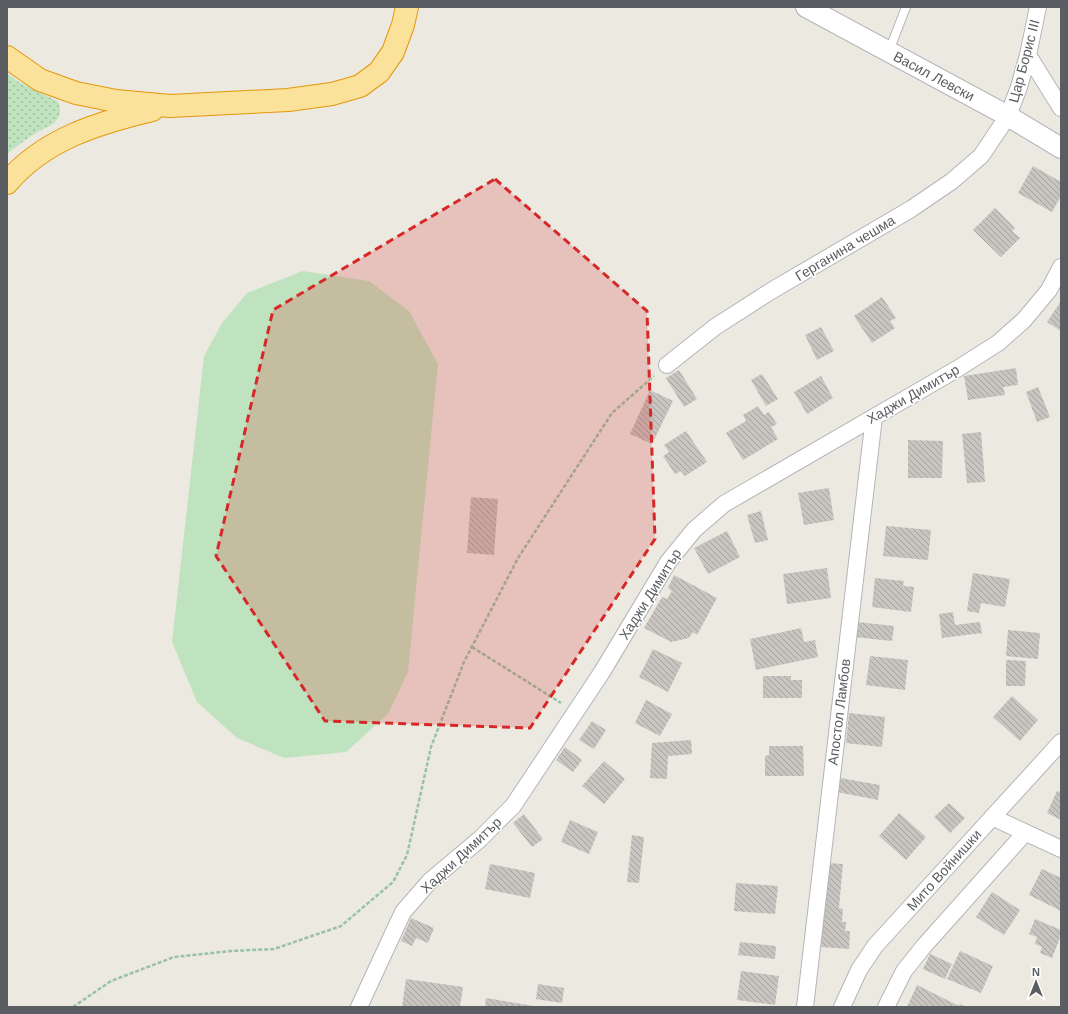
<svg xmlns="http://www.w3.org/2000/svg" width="1068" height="1014" font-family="Helvetica,sans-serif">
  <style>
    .grass { fill: url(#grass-dots) }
    .pitch { fill: #c0e3bf }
    .building { fill: url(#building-back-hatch) }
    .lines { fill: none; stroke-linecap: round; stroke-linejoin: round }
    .service-casing { stroke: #b2b5b9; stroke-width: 10 }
    .minor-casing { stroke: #b2b5b9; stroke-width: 18 }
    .tertiary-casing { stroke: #b2b5b9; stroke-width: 22 }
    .trunk-casing { stroke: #e4970a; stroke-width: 24 }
    .path { stroke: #98c3a2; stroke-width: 2.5; stroke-dasharray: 4 2; stroke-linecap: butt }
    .service { stroke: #fff; stroke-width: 8 }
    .minor { stroke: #fff; stroke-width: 16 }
    .tertiary { stroke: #fff; stroke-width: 20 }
    .trunk { stroke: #fae29a; stroke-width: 22 }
    .marked { fill: #d62828; fill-opacity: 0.2; stroke: #d62828; stroke-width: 3; stroke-dasharray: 8 5; stroke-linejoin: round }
    .labels { text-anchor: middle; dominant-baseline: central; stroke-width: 3; stroke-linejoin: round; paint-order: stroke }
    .street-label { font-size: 14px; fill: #5a5e62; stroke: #fff }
  </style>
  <defs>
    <pattern id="grass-dots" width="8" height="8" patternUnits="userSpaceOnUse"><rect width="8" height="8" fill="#c0e3bf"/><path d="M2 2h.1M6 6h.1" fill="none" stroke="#9fbb9f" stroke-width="1.8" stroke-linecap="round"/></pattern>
    <pattern id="building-back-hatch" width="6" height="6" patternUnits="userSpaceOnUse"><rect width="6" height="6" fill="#c8c4bf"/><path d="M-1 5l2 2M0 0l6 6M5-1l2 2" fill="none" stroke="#a5a29f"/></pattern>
  </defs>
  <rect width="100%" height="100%" fill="#ece9e1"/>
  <!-- grass -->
  <path class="grass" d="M 7,73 L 17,81 L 57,101 C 62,107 61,117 54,123 C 51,126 47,127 43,129 C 30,136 18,145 7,154 Z"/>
  <!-- pitch -->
  <path class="pitch" d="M 303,271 L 369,281 L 409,311 L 438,364 L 408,672 L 388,714 L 346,752 L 284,758 L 237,738 L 197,702 L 172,642 L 204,356 L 222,323 L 247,293 Z"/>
  <!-- building -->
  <path class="building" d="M 1033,166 L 1061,182 L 1061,196 L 1052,212 L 1018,193 Z
    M 995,208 L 1015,228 L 1012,231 L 1020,238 L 1001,257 L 973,230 Z
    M 882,297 L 896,318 L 890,321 L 895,328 L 872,343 L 854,316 Z
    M 1061,301 L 1061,331 L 1047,322 Z
    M 821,327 L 834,351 L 817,360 L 805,335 Z
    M 1016,368 L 1018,385 L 1003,387 L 1005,395 L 968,400 L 964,376 Z
    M 679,370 L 697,399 L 684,407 L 666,378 Z
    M 762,374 L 778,399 L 766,406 L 751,380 Z
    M 821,376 L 833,398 L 807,414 L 794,392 Z
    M 1038,387 L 1050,417 L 1037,422 L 1026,392 Z
    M 650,390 L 673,401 L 652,444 L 630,434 Z
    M 758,406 L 764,415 L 769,412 L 777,424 L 771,427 L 778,439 L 743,460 L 726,433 L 746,421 L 743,415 Z
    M 686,431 L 707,462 L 685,476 L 681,471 L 675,474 L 663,456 L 669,452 L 664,445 Z
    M 981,432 L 985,482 L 967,483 L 962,434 Z
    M 908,440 L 943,441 L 942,478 L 908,478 Z
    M 829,488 L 834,520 L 804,525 L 798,493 Z
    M 471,497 L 498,499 L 494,555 L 467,553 Z
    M 761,511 L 768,540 L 755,543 L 747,515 Z
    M 886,526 L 931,530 L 928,560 L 883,556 Z
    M 727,531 L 740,557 L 708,574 L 694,548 Z
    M 827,568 L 831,598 L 787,604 L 783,574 Z
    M 973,573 L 1010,579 L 1005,607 L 981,603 L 979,613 L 967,611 Z
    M 674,575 L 717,598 L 697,635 L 693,632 L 689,638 L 671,642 L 644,628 L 662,597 L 667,599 L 672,591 L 668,588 Z
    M 875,578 L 904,581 L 903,586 L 914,587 L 911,612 L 872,607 Z
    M 953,612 L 955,625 L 980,622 L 982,633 L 942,638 L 939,614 Z
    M 857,622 L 894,626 L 892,641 L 855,637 Z
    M 801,628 L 804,642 L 815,640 L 818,657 L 756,670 L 750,639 Z
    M 1008,630 L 1040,633 L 1038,659 L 1006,656 Z
    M 653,649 L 682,663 L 668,692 L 639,677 Z
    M 870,656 L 908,660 L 905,690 L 866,685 Z
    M 1006,660 L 1026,661 L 1025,686 L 1006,686 Z
    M 763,676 L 791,676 L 791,680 L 802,680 L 802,698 L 763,698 Z
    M 1012,696 L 1038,720 L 1020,741 L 993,717 Z
    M 646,700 L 672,714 L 660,736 L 635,723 Z
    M 849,713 L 885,717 L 882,747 L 846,743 Z
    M 592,721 L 606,730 L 594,749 L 579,740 Z
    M 691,740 L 692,754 L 668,756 L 667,779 L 650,778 L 652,743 Z
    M 769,746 L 803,746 L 804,776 L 765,776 L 765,756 L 769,755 Z
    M 565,747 L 582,760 L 573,772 L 556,760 Z
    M 604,761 L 625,779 L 604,804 L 582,786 Z
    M 840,778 L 880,785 L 878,800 L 837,792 Z
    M 1057,791 L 1061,792 L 1061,820 L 1047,813 Z
    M 949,803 L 965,818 L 950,833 L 934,817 Z
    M 899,813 L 926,837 L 906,860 L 879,836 Z
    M 524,814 L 543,839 L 532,847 L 513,823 Z
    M 570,820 L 598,832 L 589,854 L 561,842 Z
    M 632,835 L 644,837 L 639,883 L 627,882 Z
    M 828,863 L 843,864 L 839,908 L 843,909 L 842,922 L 846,922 L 845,931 L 850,931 L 849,949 L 821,947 Z
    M 490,864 L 535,873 L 530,898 L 485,889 Z
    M 1042,869 L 1061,878 L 1061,911 L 1029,895 Z
    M 736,883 L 778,886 L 775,914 L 734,911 Z
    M 992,892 L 1020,910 L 1004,935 L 976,917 Z
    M 411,918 L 434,928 L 428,943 L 416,938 L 412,946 L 401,941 Z
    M 1035,919 L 1061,930 L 1061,935 L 1052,958 L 1040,953 L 1042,947 L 1035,944 L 1037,937 L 1029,934 Z
    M 740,942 L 776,946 L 775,959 L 738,955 Z
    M 960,951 L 993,966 L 981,993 L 947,979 Z
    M 930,954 L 952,964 L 945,979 L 923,969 Z
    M 741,971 L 779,976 L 775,1005 L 737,1000 Z
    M 406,979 L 463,987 L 460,1007 L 402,1007 Z
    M 538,984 L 564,988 L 562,1003 L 536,999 Z
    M 917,985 L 959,1006 L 960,1004 L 967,1007 L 907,1007 Z
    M 486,998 L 534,1006 L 534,1007 L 485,1007 Z"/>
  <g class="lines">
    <!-- service casing -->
    <g class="service-casing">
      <path id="service" d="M 889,51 L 906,7"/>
    </g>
    <!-- minor casing -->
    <g class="minor-casing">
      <path id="minor" d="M 1028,55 L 1061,108
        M 667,365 L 715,327 L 771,291 L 911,209 L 952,181 L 981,156 L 1008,116 L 1019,87 L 1028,55 L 1038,7
        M 992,817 L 1061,849
        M 359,1007 L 403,912 L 430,881 L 480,839 L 513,806 L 602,672 L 668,562 L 694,530 L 724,504 L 957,369 L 998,343 L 1024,320 L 1049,290 L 1061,267
        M 805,1007 L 874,417
        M 842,1007 L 859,970 L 875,946 L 1061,742
        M 886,1007 L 904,971 L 924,946 L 1025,833"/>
    </g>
    <!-- tertiary casing -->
    <g class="tertiary-casing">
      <path id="tertiary" d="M 806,7 L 1008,116 L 1061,148"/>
    </g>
    <!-- trunk casing -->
    <g class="trunk-casing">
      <path id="trunk" d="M 7,57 L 40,80 L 76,93 L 116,101 L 170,106 L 288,100 L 332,94 L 360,86 L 379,72 L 393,52 L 403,25 L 407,7
        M 7,183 C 44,139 98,123 152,110"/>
    </g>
    <!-- path -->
    <path class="path" d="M 472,647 L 561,703
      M 73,1007 L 111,981 L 174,957 L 231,951 L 274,949 L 341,926 L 393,882 L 407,855 L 431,747 L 464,662 L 518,558 L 612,413 L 654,376"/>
    <!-- service -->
    <use href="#service" class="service"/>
    <!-- minor -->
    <use href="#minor" class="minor"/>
    <!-- tertiary -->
    <use href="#tertiary" class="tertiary"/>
    <!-- trunk -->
    <use href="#trunk" class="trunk"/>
  </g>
  <!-- marked area -->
  <path class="marked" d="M 495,179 L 647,311 L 655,539 L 530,728 L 325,721 L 216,556 L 273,310 Z"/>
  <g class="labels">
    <!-- street labels -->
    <g class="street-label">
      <text transform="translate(1024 61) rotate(-75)">Цар Борис III</text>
      <text transform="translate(934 76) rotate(28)">Васил Левски</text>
      <text transform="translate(845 248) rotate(-31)">Герганина чешма</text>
      <text transform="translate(913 394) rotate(-30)">Хаджи Димитър</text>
      <text transform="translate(650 594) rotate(-58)">Хаджи Димитър</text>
      <text transform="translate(839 712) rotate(-83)">Апостол Ламбов</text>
      <text transform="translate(461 855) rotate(-43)">Хаджи Димитър</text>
      <text transform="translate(944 870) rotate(-48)">Мито Войнишки</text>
    </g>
  </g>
  <!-- border -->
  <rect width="1068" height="1014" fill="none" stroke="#5a5e62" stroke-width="16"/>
  <!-- north arrow -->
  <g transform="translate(1036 982)" stroke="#ffffff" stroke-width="3" paint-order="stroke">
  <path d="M0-3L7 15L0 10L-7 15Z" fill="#5a5e62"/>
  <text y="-6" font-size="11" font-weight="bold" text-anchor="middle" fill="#5a5e62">N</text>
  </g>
</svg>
